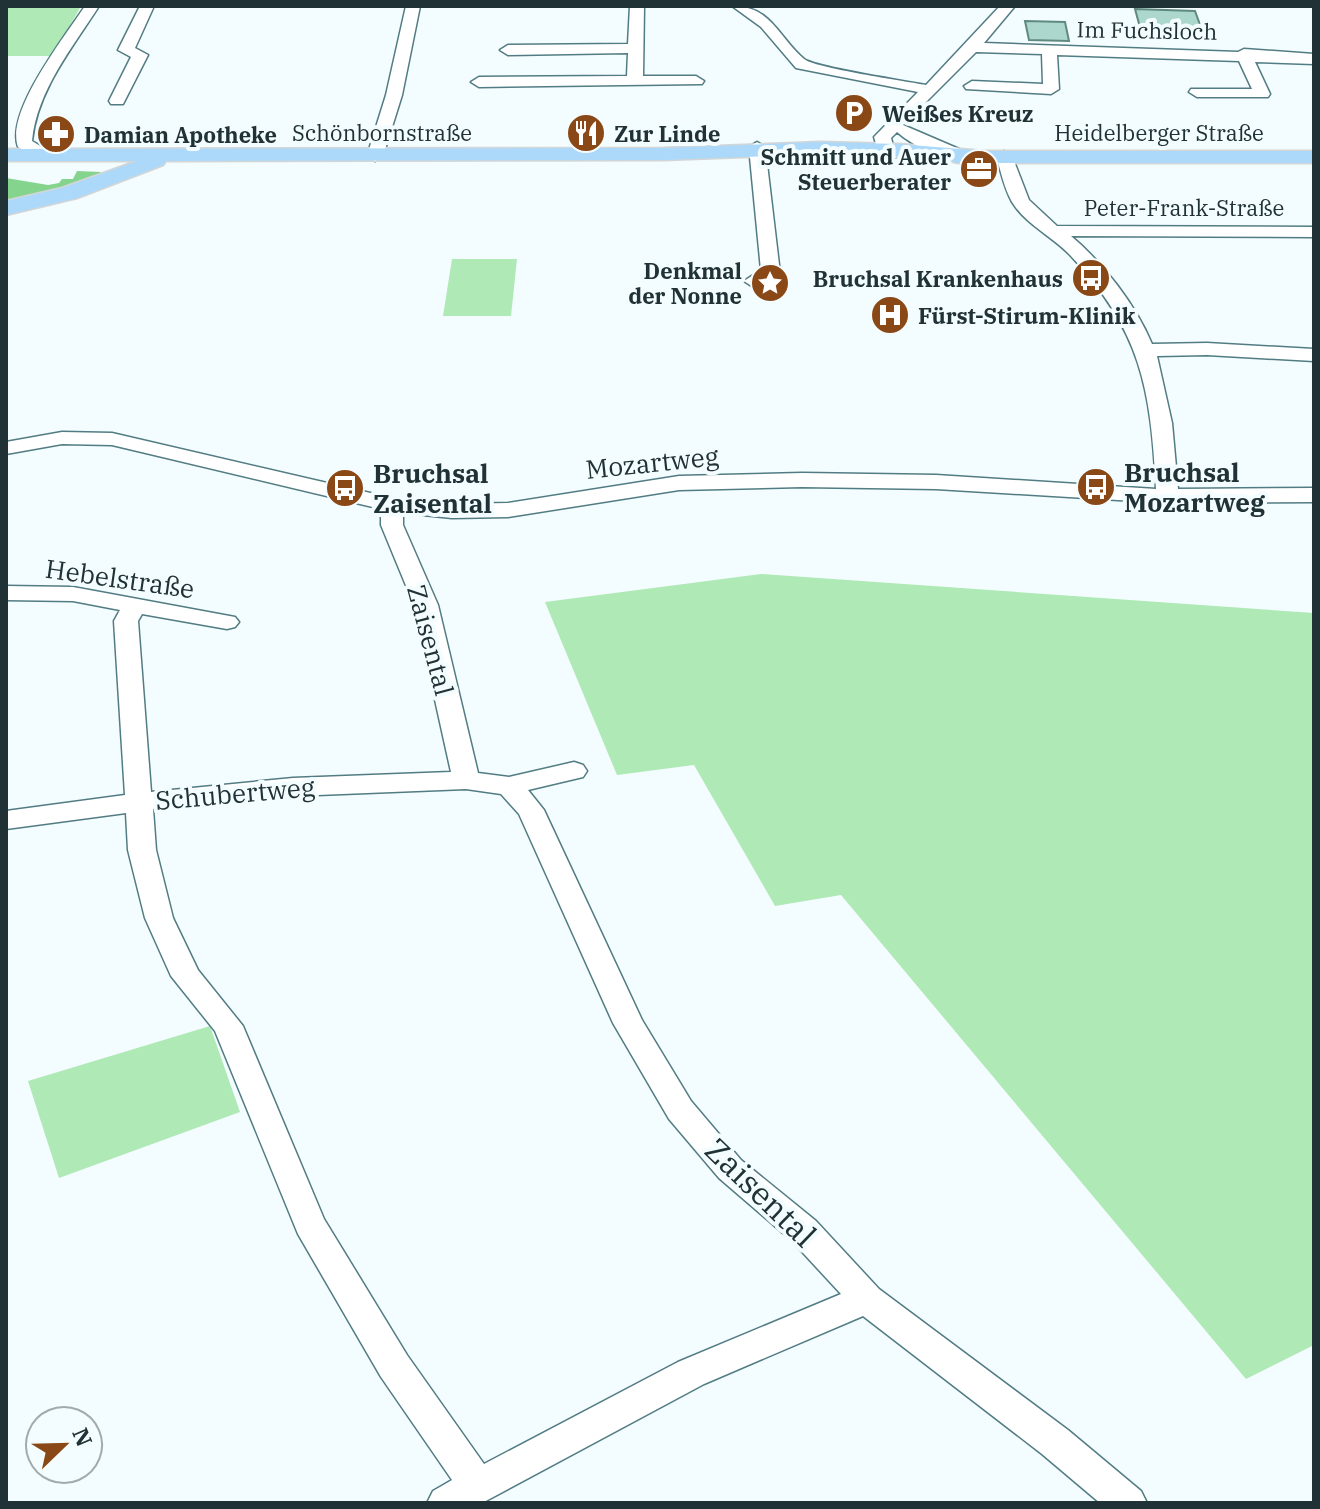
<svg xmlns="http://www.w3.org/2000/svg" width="1320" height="1509" font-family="'IBM Plex Serif',serif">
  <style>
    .green { fill: #afe9b5 }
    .forest { fill: #84d48e }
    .building { fill: #acd7cd; stroke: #608980; stroke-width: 2 }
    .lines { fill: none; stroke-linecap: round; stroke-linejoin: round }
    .minor-casing { stroke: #527c83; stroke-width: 3 }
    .major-casing { stroke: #d2d6d7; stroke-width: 3 }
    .minor { fill: #fff; fill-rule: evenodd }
    .major { fill: #acd9fa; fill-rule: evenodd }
    .labels { text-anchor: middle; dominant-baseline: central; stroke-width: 8; stroke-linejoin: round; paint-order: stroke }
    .far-street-label { font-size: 22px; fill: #203235; stroke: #f3fcfe }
    .far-poi-label { font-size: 22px; font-weight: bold; fill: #203235; stroke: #f3fcfe; text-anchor: start }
    .street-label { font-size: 26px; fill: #203235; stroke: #f3fcfe }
    .poi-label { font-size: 26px; font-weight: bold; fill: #203235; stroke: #f3fcfe; text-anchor: start }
    .near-street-label { font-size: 32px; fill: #203235; stroke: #f3fcfe }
  </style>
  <rect width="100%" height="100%" fill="#f3fcfe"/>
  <!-- green -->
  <path class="green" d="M 6,6 L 81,6 L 53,56 L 6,56 Z
    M 452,259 L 517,259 L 511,316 L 443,316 Z
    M 761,574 L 1314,613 L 1314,1345 L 1246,1379 L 841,895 L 775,906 L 694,765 L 617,775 L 545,602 Z
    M 210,1026 L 240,1112 L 59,1178 L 28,1081 Z"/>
  <!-- forest -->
  <path class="forest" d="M 77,171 L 101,172 L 97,181 L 6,203 L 6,178 L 48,185 L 59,183 L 62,179 L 73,179 Z"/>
  <!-- building -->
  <path class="building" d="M 1135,9 L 1195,11 L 1203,33 L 1141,31 Z
    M 1025,21 L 1065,22 L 1069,41 L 1029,40 Z"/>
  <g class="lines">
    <!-- minor casing -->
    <g class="minor-casing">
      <path id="minor" d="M 85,6 L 99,6 C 73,47 37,90 32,141 L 57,156 L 55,160 L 43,160 L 18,147 C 5,112 66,35 85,6 Z
        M 140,6 L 154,6 L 135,48 L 148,55 L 123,104 L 111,104 L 109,101 L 131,57 L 118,50 Z
        M 406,6 L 420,6 L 402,95 L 383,156 L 375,161 L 367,156 L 386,95 Z
        M 630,6 L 644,6 L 643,76 L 696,76 L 704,81 L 702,84 L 479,87 L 471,82 L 479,77 L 627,76 L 628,53 L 508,55 L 500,50 L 508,45 L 628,44 Z
        M 732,6 C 772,6 778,37 804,59 C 815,68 905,81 926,85 L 1000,6 L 1015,6 L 984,43 L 1238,52 L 1244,49 L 1314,54 L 1314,64 L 1255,62 L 1270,94 L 1268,97 L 1197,97 L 1189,92 L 1191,89 L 1252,89 L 1239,61 L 1057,55 L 1059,89 L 1051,94 L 966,89 L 964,86 L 972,81 L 1043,84 L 1042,54 L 976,52 L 903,125 L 959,149 L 961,153 L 959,157 C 939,160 911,144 897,132 L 891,138 L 896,157 L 888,162 L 880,157 L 874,137 L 918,92 L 796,68 L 761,27 Z
        M 757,142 L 765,147 L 780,273 L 753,287 L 744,281 L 761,270 L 749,147 Z
        M 1004,151 L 1012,156 L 1029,200 L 1057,226 L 1314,227 L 1314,237 L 1071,236 C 1104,264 1135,304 1152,344 L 1207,343 L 1314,349 L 1314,361 L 1207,355 L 1157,356 L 1172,423 L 1178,489 L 1314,488 L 1314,502 L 1167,503 L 936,489 L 802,487 L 679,490 L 508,517 L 452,518 L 403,513 L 403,525 L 438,605 L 478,773 L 509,777 L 574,762 L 583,765 L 587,771 L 583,777 L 528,790 L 544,810 L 642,1020 L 691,1101 L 741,1160 L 816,1221 L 879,1289 L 1068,1430 L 1141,1491 L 1147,1503 L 1100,1503 L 1042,1454 L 863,1316 L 704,1384 L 482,1503 L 427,1503 L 433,1491 L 452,1480 L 381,1377 L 298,1234 L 215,1031 L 171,976 L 145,918 L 128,850 L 126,813 L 6,829 L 6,811 L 125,795 L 114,621 L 120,610 L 73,601 L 6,600 L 6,586 L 73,587 L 235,617 L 239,622 L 235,627 L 227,629 L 142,614 L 138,621 L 151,792 L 293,778 L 451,772 L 414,605 L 381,525 L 381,509 L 112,445 L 62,444 L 6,454 L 6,442 L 62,432 L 112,433 L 392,498 L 452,504 L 508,503 L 679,476 L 802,473 L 936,475 L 1156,489 C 1151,389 1141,330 1070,255 C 1052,236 1026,225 1012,202 C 1004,188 1001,171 996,156 ZM 466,789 L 501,794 L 519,814 L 613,1023 L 669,1119 L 719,1178 L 792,1241 L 841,1294 L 678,1362 L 484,1464 L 407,1355 L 324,1219 L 243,1026 L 198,970 L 173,918 L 156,850 L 153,809 L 293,796 Z"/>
    </g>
    <!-- major casing -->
    <g class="major-casing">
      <path id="major" d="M 820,142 L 899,144 L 985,151 L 1314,151 L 1314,163 L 958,163 L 938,158 L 820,154 L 663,160 L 166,161 L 163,165 L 77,198 L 6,215 L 6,201 L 62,188 L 137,161 L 7,161 L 7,149 L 663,148 Z"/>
    </g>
    <!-- minor -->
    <use href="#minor" class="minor"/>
    <!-- major -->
    <use href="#major" class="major"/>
  </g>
  <!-- icons -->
  <defs>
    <g id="parking-disc" transform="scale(2)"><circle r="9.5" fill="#8b4817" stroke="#f3fcfe"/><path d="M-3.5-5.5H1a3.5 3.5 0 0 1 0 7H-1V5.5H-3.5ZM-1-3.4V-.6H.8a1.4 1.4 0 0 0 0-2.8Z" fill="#fff"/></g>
    <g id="restaurant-disc" transform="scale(2)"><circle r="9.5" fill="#8b4817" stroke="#f3fcfe"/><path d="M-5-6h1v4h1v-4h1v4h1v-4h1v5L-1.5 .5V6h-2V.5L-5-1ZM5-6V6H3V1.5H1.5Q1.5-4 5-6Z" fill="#fff"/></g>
    <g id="pharmacy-disc" transform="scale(2)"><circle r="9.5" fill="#8b4817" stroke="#f3fcfe"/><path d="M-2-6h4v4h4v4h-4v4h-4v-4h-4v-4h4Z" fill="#fff"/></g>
    <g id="office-disc" transform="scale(2)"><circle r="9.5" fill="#8b4817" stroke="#f3fcfe"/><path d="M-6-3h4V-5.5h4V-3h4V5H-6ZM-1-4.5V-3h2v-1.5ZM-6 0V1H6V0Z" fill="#fff"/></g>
    <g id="bus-disc" transform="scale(2)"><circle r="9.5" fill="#8b4817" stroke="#f3fcfe"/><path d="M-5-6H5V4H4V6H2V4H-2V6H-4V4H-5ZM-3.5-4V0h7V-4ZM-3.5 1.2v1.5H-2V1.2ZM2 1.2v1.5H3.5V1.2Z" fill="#fff"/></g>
    <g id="sight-disc" transform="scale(2)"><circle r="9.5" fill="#8b4817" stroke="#f3fcfe"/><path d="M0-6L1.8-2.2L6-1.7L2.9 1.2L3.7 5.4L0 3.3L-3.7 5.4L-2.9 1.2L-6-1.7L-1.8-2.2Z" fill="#fff"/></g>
    <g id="hospital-disc" transform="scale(2)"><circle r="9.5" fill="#8b4817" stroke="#f3fcfe"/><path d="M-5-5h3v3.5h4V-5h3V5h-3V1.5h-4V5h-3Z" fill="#fff"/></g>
  </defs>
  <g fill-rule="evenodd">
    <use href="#parking-disc" x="854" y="113"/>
    <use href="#restaurant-disc" x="586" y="133"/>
    <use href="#pharmacy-disc" x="56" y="134"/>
    <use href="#office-disc" x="979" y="169"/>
    <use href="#bus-disc" x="1091" y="278"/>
    <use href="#sight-disc" x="770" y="283"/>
    <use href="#hospital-disc" x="890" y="315"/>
    <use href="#bus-disc" x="1096" y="487"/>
    <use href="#bus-disc" x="345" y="488"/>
  </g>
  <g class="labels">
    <!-- far-street labels -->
    <g class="far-street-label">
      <text transform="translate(1147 30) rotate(1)">Im Fuchsloch</text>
      <text x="382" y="132">Schönbornstraße</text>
      <text x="1159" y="132">Heidelberger Straße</text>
      <text x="1184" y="207">Peter-Frank-Straße</text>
    </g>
    <!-- far-poi labels -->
    <g class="far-poi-label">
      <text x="882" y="113">Weißes Kreuz</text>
      <text x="614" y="133">Zur Linde</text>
      <text x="84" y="134">Damian Apotheke</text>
      <text x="951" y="156" text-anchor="end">Schmitt und Auer<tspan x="951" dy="25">Steuerberater</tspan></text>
      <text x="742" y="270" text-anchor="end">Denkmal<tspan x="742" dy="25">der Nonne</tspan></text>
      <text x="1063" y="278" text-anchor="end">Bruchsal Krankenhaus</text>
      <text x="918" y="315">Fürst-Stirum-Klinik</text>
    </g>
    <!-- street labels -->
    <g class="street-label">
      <text transform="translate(652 462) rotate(-6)">Mozartweg</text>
      <text transform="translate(120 578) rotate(8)">Hebelstraße</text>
      <text transform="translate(431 640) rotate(75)">Zaisental</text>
      <text transform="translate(235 793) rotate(-5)">Schubertweg</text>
    </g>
    <!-- poi labels -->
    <g class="poi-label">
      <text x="1124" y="472">Bruchsal<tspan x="1124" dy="30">Mozartweg</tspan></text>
      <text x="373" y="473">Bruchsal<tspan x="373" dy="30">Zaisental</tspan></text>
    </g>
    <!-- near-street labels -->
    <g class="near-street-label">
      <text transform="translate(761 1192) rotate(44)">Zaisental</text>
    </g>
  </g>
  <!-- border -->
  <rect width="1320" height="1509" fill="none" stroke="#203235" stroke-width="16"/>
  <!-- north arrow -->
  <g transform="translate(64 1445) rotate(67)"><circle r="38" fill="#f3fcfe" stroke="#9fabae" stroke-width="2"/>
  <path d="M0-6L14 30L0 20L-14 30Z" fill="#8b4817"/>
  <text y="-12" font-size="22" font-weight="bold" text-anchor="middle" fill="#203235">N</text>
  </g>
</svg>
